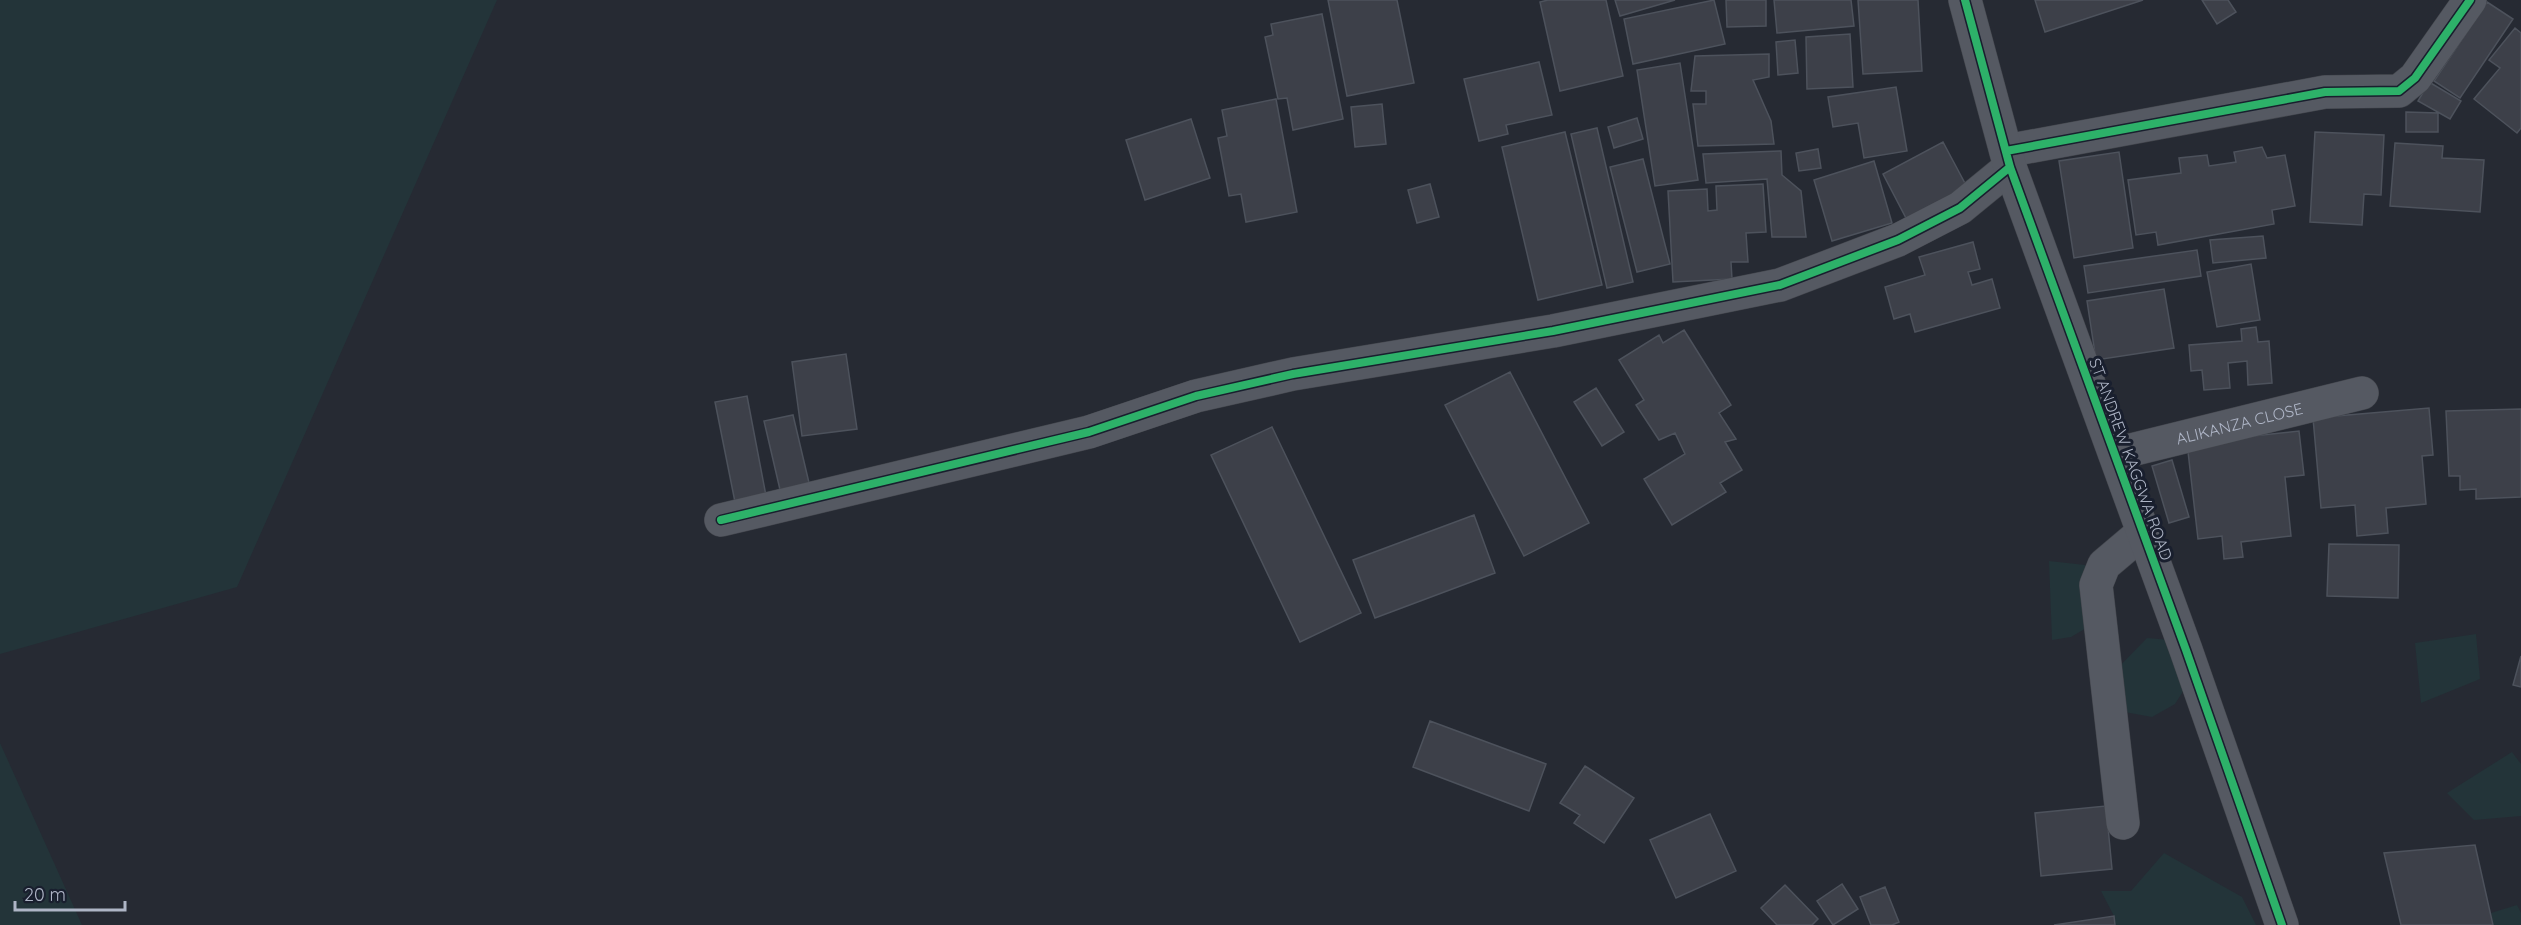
<svg xmlns="http://www.w3.org/2000/svg" width="2521" height="925" font-family="Quicksand,sans-serif">
  <style>
    .green { fill: #233439 }
    .building { fill: #3d4049; stroke: #4d525c; stroke-width: 1.5 }
    .lines { fill: none; stroke-linecap: round; stroke-linejoin: round }
    .minor-casing { stroke: #42454c; stroke-width: 34 }
    .tertiary-casing { stroke: #42454c; stroke-width: 34 }
    .minor { stroke: #555962; stroke-width: 33 }
    .tertiary { stroke: #555962; stroke-width: 33 }
    .cycleway-casing { stroke: #191f2e; stroke-width: 11 }
    .cycleway { stroke: #2db169; stroke-width: 8 }
    .labels { text-anchor: middle; dominant-baseline: central; stroke-width: 6; stroke-linejoin: round; paint-order: stroke }
    .street-label { font-size: 16px; fill: #aeb5c6; stroke: #191f2e }
  </style>
  <rect width="100%" height="100%" fill="#262a33"/>
  <!-- green -->
  <path class="green" d="M 0,0 L 497,0 L 237,587 L 0,654 Z
    M 2049,561 L 2085,565 L 2100,620 L 2071,637 L 2052,640 Z
    M 2476,634 L 2480,679 L 2421,703 L 2415,643 Z
    M 2147,638 L 2182,641 L 2194,674 L 2175,704 L 2152,717 L 2119,711 L 2112,674 Z
    M 0,743 L 82,925 L 0,925 Z
    M 2512,752 L 2521,764 L 2521,816 L 2474,820 L 2447,793 Z
    M 2164,853 L 2242,897 L 2256,925 L 2115,925 L 2114,916 L 2101,891 L 2131,891 Z
    M 2517,905 L 2521,913 L 2521,925 L 2493,925 L 2491,913 Z"/>
  <!-- building -->
  <path class="building" d="M 1328,0 L 1397,0 L 1414,83 L 1347,96 Z
    M 1548,0 L 1606,0 L 1623,76 L 1560,91 L 1540,2 Z
    M 1615,0 L 1675,0 L 1620,16 Z
    M 1714,0 L 1725,44 L 1633,64 L 1624,19 Z
    M 1726,0 L 1766,0 L 1766,26 L 1727,27 Z
    M 1774,0 L 1851,0 L 1854,26 L 1777,33 Z
    M 1858,0 L 1918,0 L 1922,71 L 1863,74 Z
    M 2035,0 L 2143,0 L 2045,32 Z
    M 2202,0 L 2228,0 L 2236,12 L 2217,24 Z
    M 2487,2 L 2513,19 L 2460,98 L 2434,81 Z
    M 1322,14 L 1343,119 L 1293,130 L 1287,98 L 1278,99 L 1265,37 L 1273,35 L 1271,24 Z
    M 2515,28 L 2521,33 L 2521,128 L 2517,133 L 2474,99 L 2500,68 L 2489,60 Z
    M 1850,34 L 1853,87 L 1807,89 L 1806,37 Z
    M 1795,40 L 1798,73 L 1778,75 L 1776,42 Z
    M 1769,54 L 1769,77 L 1753,80 L 1771,121 L 1774,144 L 1698,146 L 1693,104 L 1706,104 L 1706,91 L 1691,91 L 1695,56 Z
    M 1539,62 L 1552,115 L 1506,125 L 1508,134 L 1479,141 L 1464,79 Z
    M 1680,63 L 1698,180 L 1655,186 L 1637,70 Z
    M 2429,82 L 2461,101 L 2450,119 L 2418,101 Z
    M 1896,87 L 1907,151 L 1864,158 L 1858,123 L 1833,127 L 1828,97 Z
    M 1276,99 L 1297,212 L 1246,222 L 1241,194 L 1229,196 L 1218,138 L 1227,136 L 1222,110 Z
    M 1382,104 L 1386,144 L 1355,147 L 1351,107 Z
    M 2406,112 L 2438,113 L 2438,132 L 2406,132 Z
    M 1637,118 L 1643,139 L 1614,148 L 1608,127 Z
    M 1191,119 L 1210,178 L 1145,200 L 1126,140 Z
    M 1597,128 L 1633,282 L 1607,288 L 1571,134 Z
    M 1565,132 L 1602,285 L 1538,300 L 1502,147 Z
    M 2315,132 L 2384,135 L 2381,195 L 2364,194 L 2362,225 L 2310,222 Z
    M 1943,142 L 1968,189 L 1907,220 L 1883,174 Z
    M 2395,143 L 2443,146 L 2442,158 L 2484,160 L 2480,212 L 2390,206 Z
    M 2262,147 L 2267,158 L 2285,155 L 2295,206 L 2272,210 L 2274,224 L 2158,245 L 2156,232 L 2136,235 L 2128,180 L 2181,173 L 2179,158 L 2207,155 L 2209,166 L 2236,162 L 2234,152 Z
    M 1818,149 L 1821,168 L 1799,171 L 1796,153 Z
    M 1781,151 L 1782,175 L 1801,191 L 1806,237 L 1772,237 L 1767,179 L 1706,183 L 1703,154 Z
    M 2119,152 L 2133,248 L 2074,258 L 2059,161 Z
    M 1643,159 L 1670,264 L 1637,272 L 1610,167 Z
    M 1874,161 L 1892,223 L 1832,241 L 1814,180 Z
    M 1430,184 L 1439,217 L 1417,223 L 1408,190 Z
    M 1763,184 L 1766,232 L 1746,233 L 1748,262 L 1731,262 L 1732,279 L 1673,282 L 1668,191 L 1707,189 L 1708,211 L 1717,210 L 1716,186 Z
    M 2263,236 L 2266,258 L 2213,263 L 2210,240 Z
    M 1973,242 L 1980,269 L 1968,272 L 1972,285 L 1992,279 L 2000,308 L 1915,332 L 1910,314 L 1894,319 L 1885,287 L 1925,275 L 1919,257 Z
    M 2197,250 L 2201,276 L 2088,293 L 2084,266 Z
    M 2251,264 L 2260,320 L 2217,327 L 2207,272 Z
    M 2164,289 L 2174,348 L 2096,360 L 2087,301 Z
    M 2256,327 L 2258,342 L 2269,341 L 2272,383 L 2248,385 L 2247,361 L 2228,363 L 2230,388 L 2204,390 L 2202,370 L 2191,371 L 2189,345 L 2242,341 L 2241,329 Z
    M 1684,330 L 1731,405 L 1719,413 L 1736,439 L 1725,442 L 1742,470 L 1720,483 L 1726,492 L 1672,525 L 1644,479 L 1685,454 L 1675,433 L 1659,440 L 1636,405 L 1644,400 L 1619,360 L 1659,335 L 1663,343 Z
    M 846,354 L 857,429 L 802,436 L 792,362 Z
    M 1510,372 L 1589,523 L 1524,556 L 1445,405 Z
    M 1596,388 L 1624,432 L 1602,446 L 1574,402 Z
    M 747,396 L 767,501 L 736,507 L 715,402 Z
    M 2429,408 L 2433,455 L 2422,456 L 2426,504 L 2386,508 L 2388,533 L 2357,536 L 2355,505 L 2321,508 L 2313,418 Z
    M 2521,409 L 2521,497 L 2476,499 L 2476,489 L 2460,490 L 2460,476 L 2449,476 L 2446,411 Z
    M 793,415 L 810,487 L 781,494 L 764,421 Z
    M 1272,427 L 1361,613 L 1300,642 L 1211,455 Z
    M 2299,431 L 2304,475 L 2285,477 L 2291,536 L 2241,542 L 2243,557 L 2224,559 L 2222,536 L 2198,539 L 2187,443 Z
    M 2172,460 L 2189,517 L 2169,523 L 2152,466 Z
    M 1474,515 L 1495,573 L 1375,618 L 1353,560 Z
    M 2329,544 L 2399,545 L 2398,598 L 2327,596 Z
    M 2521,656 L 2521,687 L 2513,685 Z
    M 1430,721 L 1546,764 L 1529,811 L 1413,767 Z
    M 1585,766 L 1634,798 L 1604,843 L 1574,823 L 1580,815 L 1560,803 Z
    M 2106,806 L 2112,869 L 2041,876 L 2035,813 Z
    M 1710,814 L 1736,871 L 1676,898 L 1650,840 Z
    M 2475,845 L 2493,925 L 2401,925 L 2384,853 Z
    M 1842,884 L 1858,909 L 1833,925 L 1817,901 Z
    M 1785,885 L 1818,919 L 1812,925 L 1777,925 L 1761,908 Z
    M 1885,887 L 1899,922 L 1892,925 L 1871,925 L 1860,897 Z
    M 2114,916 L 2115,925 L 2054,925 Z"/>
  <g class="lines">
    <!-- minor casing -->
    <g class="minor-casing">
      <g id="minor">
        <path d="M 2006,151 L 2325,92 L 2399,91 L 2415,78 L 2470,0"/>
        <path id="s1" d="M 2115,454 L 2362,393"/>
        <path d="M 721,520 L 1089,432 L 1196,396 L 1293,374 L 1553,331 L 1780,285 L 1898,240 L 1960,208 L 2010,167"/>
        <path d="M 2123,823 L 2096,585 L 2104,565 L 2143,532"/>
      </g>
    </g>
    <!-- tertiary casing -->
    <g class="tertiary-casing">
      <path id="tertiary" d="M 1965,0 L 2010,167 L 2186,650 L 2282,925"/>
    </g>
    <!-- minor -->
    <use href="#minor" class="minor"/>
    <!-- tertiary -->
    <use href="#tertiary" class="tertiary"/>
    <!-- cycleway casing -->
    <g class="cycleway-casing">
      <path id="cycleway" d="M 1965,0 L 2010,167 L 2186,650 L 2282,925
        M 2006,151 L 2325,92 L 2399,91 L 2415,78 L 2470,0
        M 721,520 L 1089,432 L 1196,396 L 1293,374 L 1553,331 L 1780,285 L 1898,240 L 1960,208 L 2010,167"/>
    </g>
    <!-- cycleway -->
    <use href="#cycleway" class="cycleway"/>
  </g>
  <g class="labels">
    <!-- street labels -->
    <g class="street-label">
      <text stroke="none"><textPath href="#s1" startOffset="128">ALIKANZA CLOSE</textPath></text>
      <text transform="translate(2131 459) rotate(70)">ST ANDREW KAGGWA ROAD</text>
    </g>
  </g>
  <!-- scale -->
  <path d="M15 901v9h110v-9" fill="none" stroke="#aeb5c6" stroke-width="3"/>
  <text x="24" y="901" font-size="18" fill="#aeb5c6" stroke="#191f2e" stroke-width="4.5" paint-order="stroke">20 m</text>
</svg>
